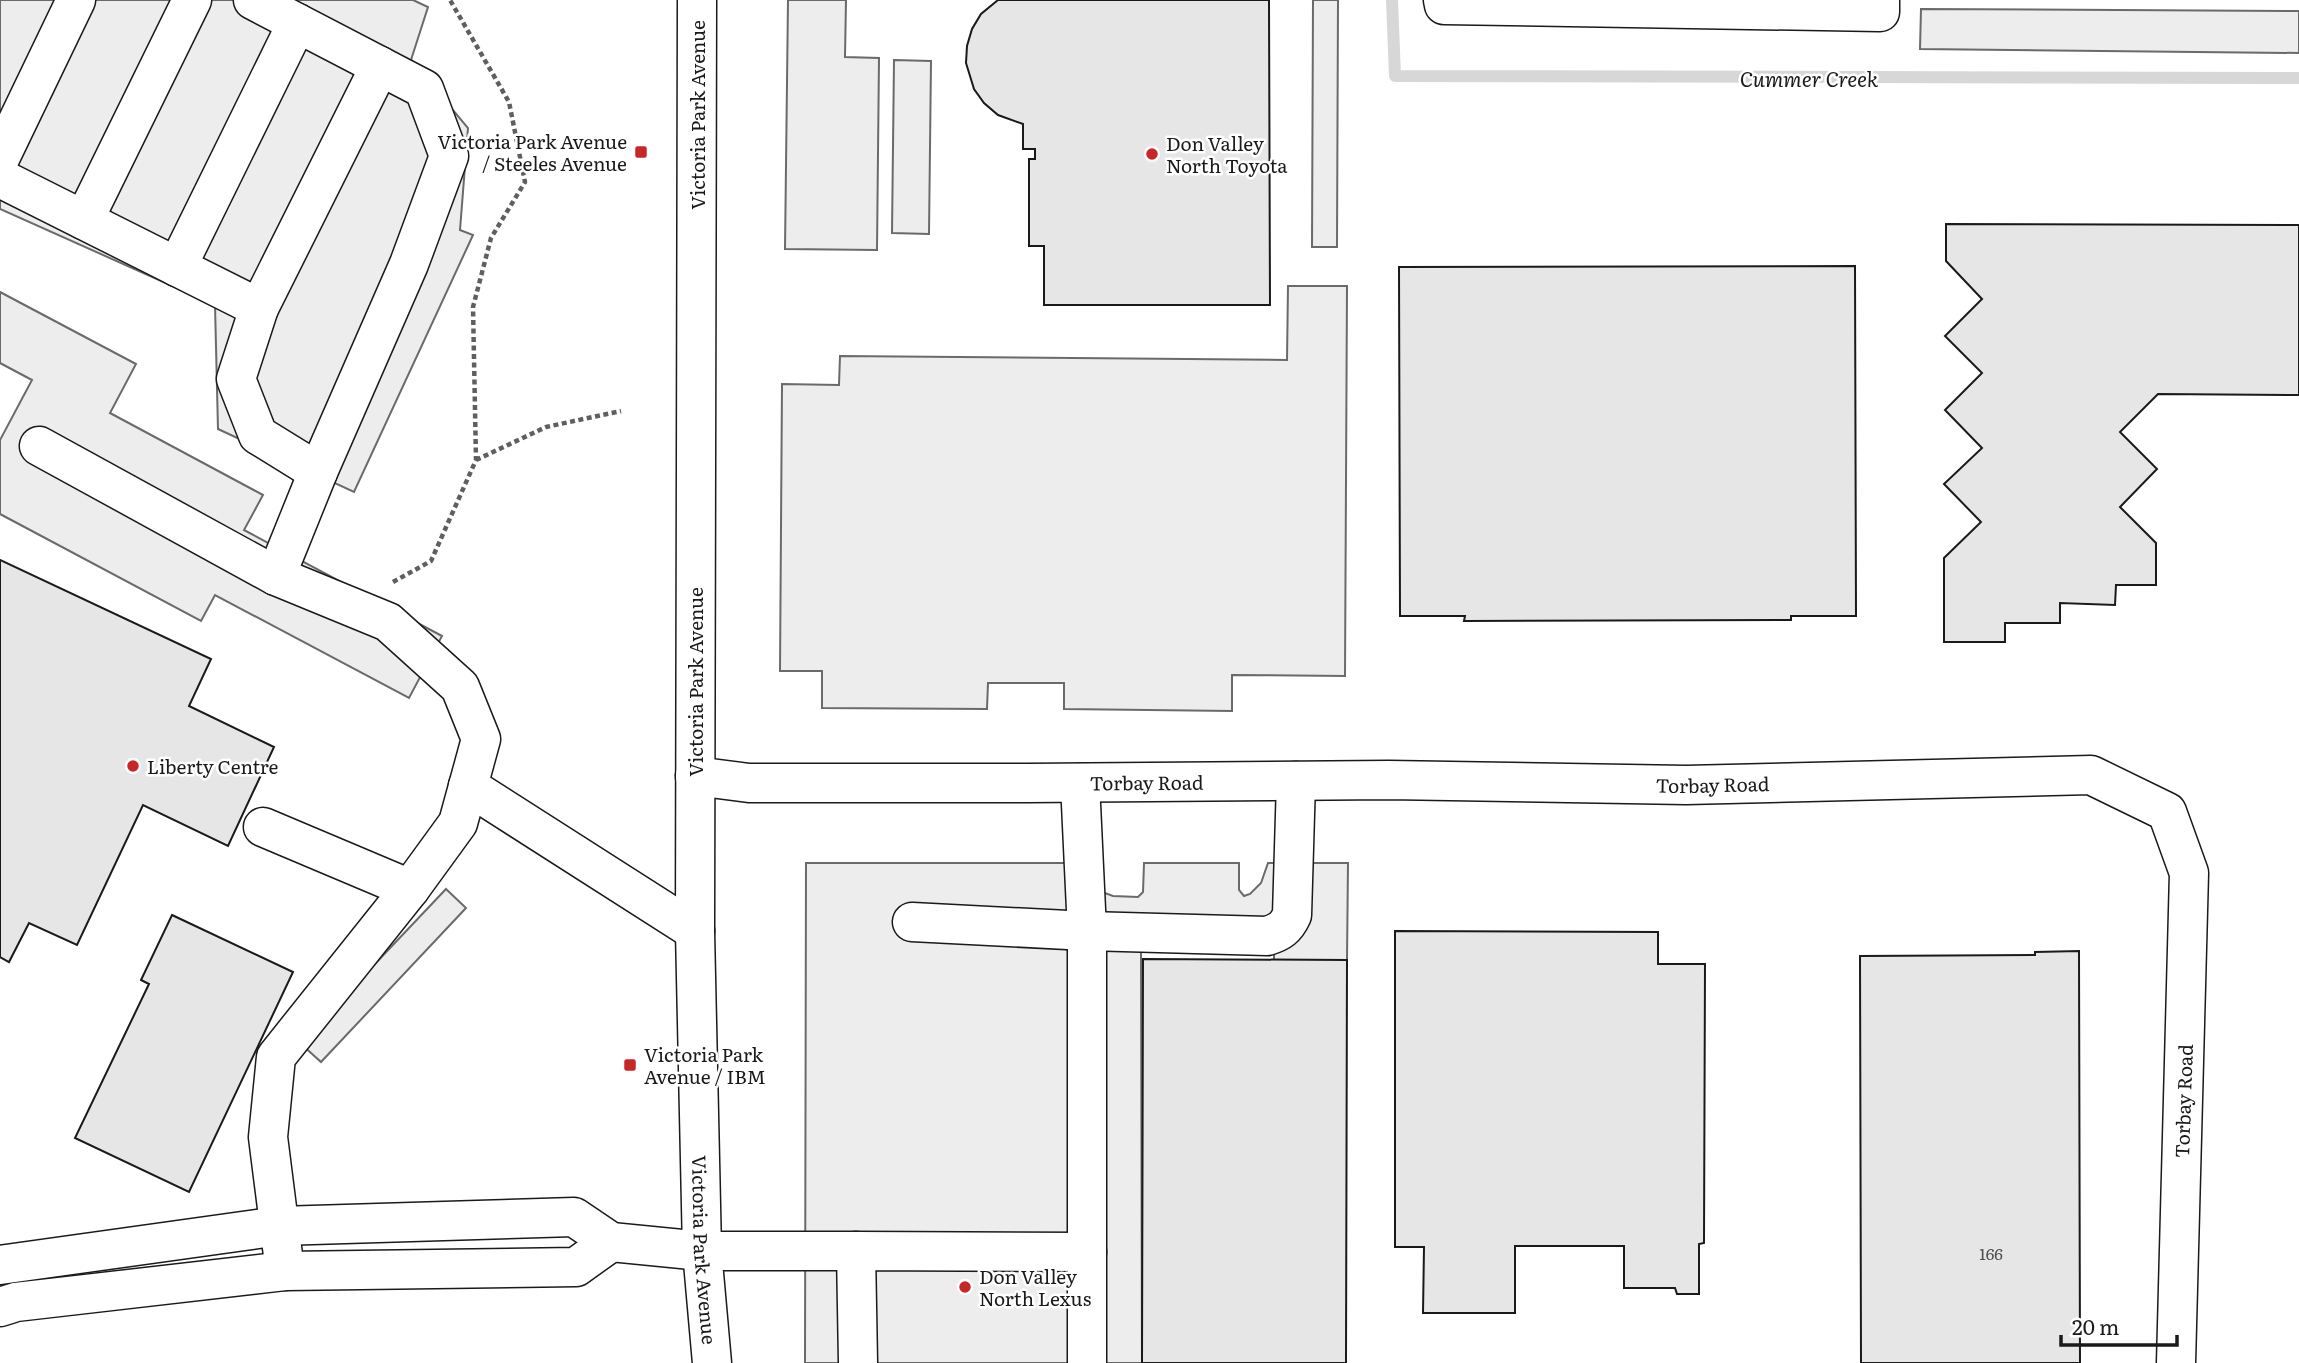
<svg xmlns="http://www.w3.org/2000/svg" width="2299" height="1363" font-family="Literata,serif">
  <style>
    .built { fill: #ededed; stroke: #6a6a6a; stroke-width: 2 }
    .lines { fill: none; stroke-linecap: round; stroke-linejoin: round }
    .stream { stroke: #d7d7d7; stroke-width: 12 }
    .building { fill: #e6e6e6; stroke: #1a1a1a; stroke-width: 2 }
    .minor-casing { stroke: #1a1a1a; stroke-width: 41 }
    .path { stroke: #5f5f5f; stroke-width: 4.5; stroke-dasharray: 5 3.5; stroke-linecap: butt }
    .minor { stroke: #fff; stroke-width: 38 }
    .poi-dot { fill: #c62828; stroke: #fff; stroke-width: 2.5 }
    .labels { text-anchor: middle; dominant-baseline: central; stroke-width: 5; stroke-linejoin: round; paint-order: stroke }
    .number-label { font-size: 16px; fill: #4d4d4d }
    .street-label { font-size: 19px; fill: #1a1a1a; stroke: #fff }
    .poi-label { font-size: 19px; fill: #1a1a1a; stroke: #fff; text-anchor: start }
    .water-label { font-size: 21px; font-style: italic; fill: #1a1a1a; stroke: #fff }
  </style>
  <rect width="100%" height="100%" fill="#fff"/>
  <!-- built -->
  <path class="built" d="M 0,0 L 413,0 L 428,7 L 411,60 L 468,128 L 460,230 L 473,235 L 354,492 L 218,429 L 215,305 L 0,209 Z
    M 788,0 L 846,0 L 845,57 L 879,58 L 877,250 L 785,249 Z
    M 1313,0 L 1338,0 L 1337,247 L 1312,247 Z
    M 1921,9 L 2299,11 L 2299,53 L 1920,49 Z
    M 894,60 L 931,61 L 929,234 L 892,233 Z
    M 1288,286 L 1347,286 L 1345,676 L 1232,675 L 1232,711 L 1064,709 L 1064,683 L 988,683 L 987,709 L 822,708 L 822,671 L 780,671 L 782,384 L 839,385 L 840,356 L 1287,360 Z
    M 0,292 L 136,364 L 110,413 L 263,495 L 244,530 L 442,636 L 409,698 L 215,595 L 201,621 L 0,514 L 0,440 L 32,380 L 0,363 Z
    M 806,863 L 1094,863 L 1102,892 L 1113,896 L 1138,897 L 1143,892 L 1144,863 L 1239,863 L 1239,890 L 1244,896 L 1250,894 L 1261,883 L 1268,863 L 1348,863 L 1347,960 L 1274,960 L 1274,953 L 1141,950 L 1142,1363 L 805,1363 Z
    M 446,889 L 466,908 L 321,1062 L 300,1043 Z"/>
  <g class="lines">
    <!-- stream -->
    <path class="stream" d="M 1392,0 L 1395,76 L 2299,78"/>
  </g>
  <!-- building -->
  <path class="building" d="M 998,0 L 1269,0 L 1270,305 L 1044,305 L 1044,246 L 1029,246 L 1029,159 L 1035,159 L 1035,149 L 1023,149 L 1023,124 L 998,115 L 984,103 L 974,89 L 966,63 L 967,46 L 972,29 L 981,14 Z
    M 1946,224 L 2299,225 L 2299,395 L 2158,394 L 2120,432 L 2157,469 L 2120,507 L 2156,543 L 2156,585 L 2116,585 L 2115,605 L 2060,603 L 2060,623 L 2005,623 L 2005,642 L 1944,642 L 1944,558 L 1981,522 L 1944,484 L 1982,448 L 1945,410 L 1982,373 L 1945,336 L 1982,299 L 1946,261 Z
    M 1855,266 L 1856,616 L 1791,616 L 1791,620 L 1464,621 L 1465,616 L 1400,616 L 1399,267 Z
    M 0,560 L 211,659 L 189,706 L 274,747 L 228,846 L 143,805 L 77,945 L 29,923 L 9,962 L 0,957 Z
    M 172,915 L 293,972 L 189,1192 L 75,1138 L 149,984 L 141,980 Z
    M 1395,931 L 1658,932 L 1658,964 L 1705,964 L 1704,1243 L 1699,1244 L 1699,1294 L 1677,1294 L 1675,1288 L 1624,1288 L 1624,1246 L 1515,1246 L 1515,1313 L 1423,1313 L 1424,1247 L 1395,1247 Z
    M 2079,951 L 2080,1363 L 1861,1363 L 1860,956 L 2035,955 L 2035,952 Z
    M 1143,959 L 1347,960 L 1346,1363 L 1142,1363 Z"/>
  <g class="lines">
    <!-- minor casing -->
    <g class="minor-casing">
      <g id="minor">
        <path d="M 253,0 L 424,89 L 449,156 L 409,264 L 318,472 L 276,576"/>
        <path id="s1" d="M 697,0 L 695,931 L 702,1251 L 712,1363"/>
        <path d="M 1443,0 L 1444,5 L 1880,12 L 1880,0"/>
        <path d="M 0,158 L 76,0"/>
        <path d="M 0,178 L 259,308 L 236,379 L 258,435 L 318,472"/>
        <path d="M 84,220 L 192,0"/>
        <path d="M 177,267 L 297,23"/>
        <path d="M 259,308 L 380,66"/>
        <path d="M 39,446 L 276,576 L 388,622 L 460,687 L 481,739 L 458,823 L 410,889 L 276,1057 L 268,1137 L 285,1271"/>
        <path id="s2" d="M 695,776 L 749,783 L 1028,783 L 1389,780 L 1686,785 L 2091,775 L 2167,812 L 2189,873 L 2176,1363"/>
        <path d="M 1080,783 L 1087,931 L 1087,1363"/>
        <path d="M 468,786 L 695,931"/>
        <path d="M 263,827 L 410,889"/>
        <path d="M 912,922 L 1087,931 L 1267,936 C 1280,932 1286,928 1292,915 L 1296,781"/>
        <path d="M 0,1265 L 279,1226 L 574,1217 L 611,1242 L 702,1251 L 856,1251"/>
        <path d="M 0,1307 L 16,1302 L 285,1271 L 576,1267 L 611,1242"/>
        <path d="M 858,1363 L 856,1251 L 1087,1252"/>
      </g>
    </g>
    <!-- path -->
    <path class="path" d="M 476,460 L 546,427 L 621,411
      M 393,582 L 431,561 L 476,460 L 473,307 L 491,238 L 525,182 L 509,102 L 450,0"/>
    <!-- minor -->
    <use href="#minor" class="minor"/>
  </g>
  <!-- markers -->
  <g class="poi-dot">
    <rect x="634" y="145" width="14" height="14" rx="3.5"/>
    <circle cx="1152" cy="154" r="7"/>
    <circle cx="133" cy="766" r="7"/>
    <rect x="623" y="1058" width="14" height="14" rx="3.5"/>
    <circle cx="965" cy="1287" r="7"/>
  </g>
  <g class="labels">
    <!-- number labels -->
    <g class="number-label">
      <text x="1991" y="1253">166</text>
    </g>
    <!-- street labels -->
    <g class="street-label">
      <text transform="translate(697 115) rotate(-90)">Victoria Park Avenue</text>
      <text transform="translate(695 682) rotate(-90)">Victoria Park Avenue</text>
      <text stroke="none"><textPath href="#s2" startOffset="452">Torbay Road</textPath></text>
      <text stroke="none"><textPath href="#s2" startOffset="1018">Torbay Road</textPath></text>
      <text transform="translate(2183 1101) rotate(-88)">Torbay Road</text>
      <text stroke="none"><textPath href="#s1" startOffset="1250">Victoria Park Avenue</textPath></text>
    </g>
    <!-- poi labels -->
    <g class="poi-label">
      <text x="627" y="141" text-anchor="end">Victoria Park Avenue<tspan x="627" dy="22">/ Steeles Avenue</tspan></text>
      <text x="1166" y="143">Don Valley<tspan x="1166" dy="22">North Toyota</tspan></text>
      <text x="147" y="766">Liberty Centre</text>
      <text x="644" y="1054">Victoria Park<tspan x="644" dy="22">Avenue / IBM</tspan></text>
      <text x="979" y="1276">Don Valley<tspan x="979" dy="22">North Lexus</tspan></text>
    </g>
    <!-- water labels -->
    <g class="water-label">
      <text x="1809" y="77">Cummer Creek</text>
    </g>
  </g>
  <!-- scale -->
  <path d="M2061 1335v10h116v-10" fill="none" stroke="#1a1a1a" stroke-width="3.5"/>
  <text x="2072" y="1335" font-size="21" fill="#1a1a1a" stroke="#ffffff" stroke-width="5" paint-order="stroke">20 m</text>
</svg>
